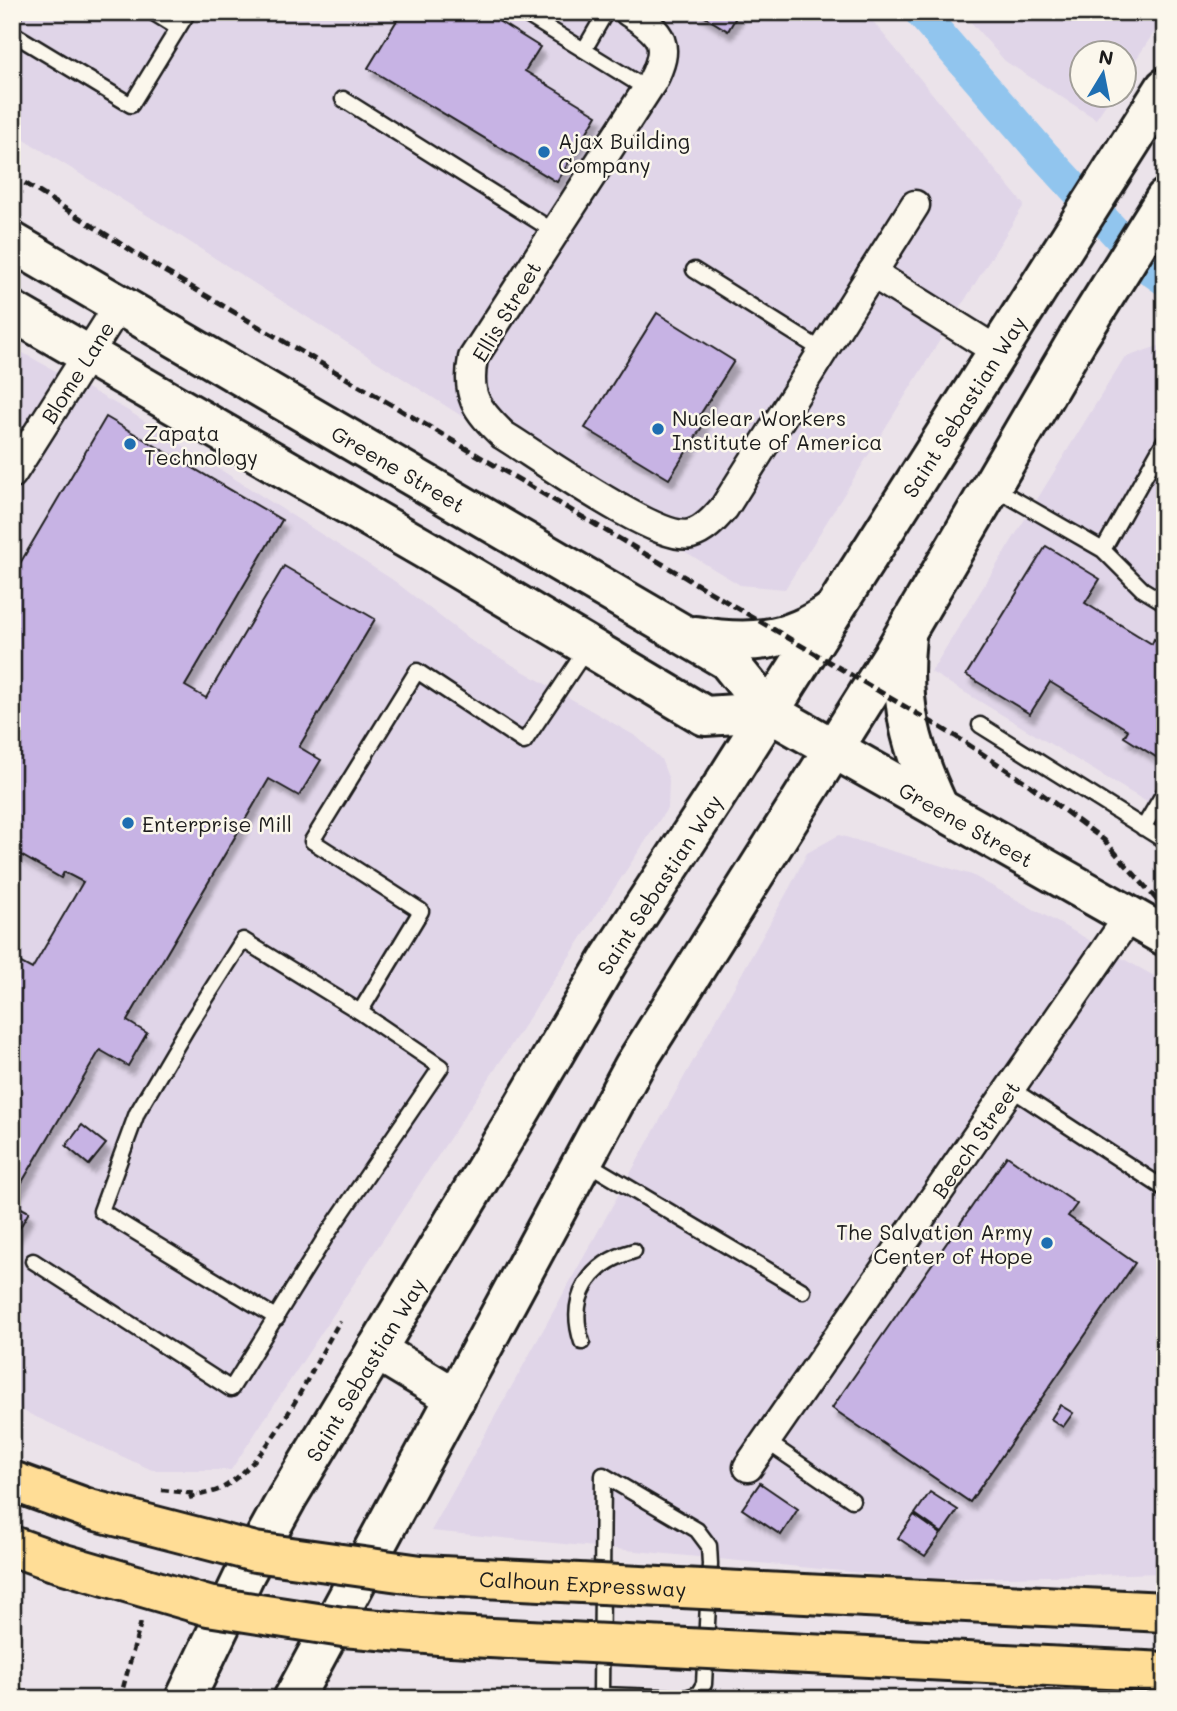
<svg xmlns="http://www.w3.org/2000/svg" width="1177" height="1711" font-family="Mali,sans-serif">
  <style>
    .built { fill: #e0d5e8 }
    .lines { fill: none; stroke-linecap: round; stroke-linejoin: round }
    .canal { stroke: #91c5ee; stroke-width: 32 }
    .building { fill: #c7b3e4; stroke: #1c1c1c; stroke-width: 2; filter: url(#shadow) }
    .service-casing { stroke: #1c1c1c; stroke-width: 19 }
    .minor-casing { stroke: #1c1c1c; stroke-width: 33 }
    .secondary-casing { stroke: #1c1c1c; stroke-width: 44 }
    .path { stroke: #1c1c1c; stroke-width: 4.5; stroke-dasharray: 7 5; stroke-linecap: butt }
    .service { stroke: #fbf7ec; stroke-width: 14 }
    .minor { stroke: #fbf7ec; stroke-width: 28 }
    .secondary { stroke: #fbf7ec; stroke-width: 38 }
    .rail { stroke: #1c1c1c; stroke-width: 5; stroke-dasharray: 10 5; stroke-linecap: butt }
    .motorway-bridge-casing { stroke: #1c1c1c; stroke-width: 44; stroke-linecap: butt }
    .motorway-bridge { stroke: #ffdd96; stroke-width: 38 }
    .poi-dot { fill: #1f6fb2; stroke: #fbf7ec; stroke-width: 2.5 }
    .labels { text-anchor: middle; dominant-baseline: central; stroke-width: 5; stroke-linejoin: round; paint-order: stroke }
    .poi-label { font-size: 21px; fill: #1c1c1c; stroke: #fbf7ec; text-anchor: start }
    .street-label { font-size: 21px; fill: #1c1c1c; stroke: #fbf7ec }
  </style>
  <defs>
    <filter id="shadow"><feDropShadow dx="4.5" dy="8" stdDeviation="2" flood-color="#0004"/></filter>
  </defs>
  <rect width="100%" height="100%" fill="#ebe3ea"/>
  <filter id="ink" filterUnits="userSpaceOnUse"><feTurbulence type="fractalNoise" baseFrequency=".0143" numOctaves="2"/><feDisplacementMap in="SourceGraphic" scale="14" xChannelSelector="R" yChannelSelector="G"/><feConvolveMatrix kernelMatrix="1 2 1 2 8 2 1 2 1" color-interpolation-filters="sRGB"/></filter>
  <g filter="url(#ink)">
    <!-- built -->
    <path class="built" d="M 12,12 L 865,12 L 1024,205 L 785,589 L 740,585 L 460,415 L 163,225 L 12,132 Z
      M 962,12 L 1165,12 L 1165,16 L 1125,76 L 1124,52 L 1082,52 L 1082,94 L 1112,95 L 1096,119 L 1005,61 Z
      M 1158,346 L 1165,350 L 1165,813 L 931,672 L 1124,358 Z
      M 12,347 L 127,410 L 393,580 L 473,642 L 637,737 L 661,759 L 669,780 L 668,807 L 231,1470 L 152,1470 L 12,1406 Z
      M 839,835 L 972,875 L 1165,982 L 1165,1573 L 924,1579 L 431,1531 L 790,887 L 807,853 Z"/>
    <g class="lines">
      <!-- canal -->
      <path class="canal" d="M 920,12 L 1043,154 L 1148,268 L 1165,280"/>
    </g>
    <!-- building -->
    <path class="building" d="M 402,12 L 484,12 L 540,47 L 525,71 L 597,115 L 557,182 L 368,68 Z
      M 697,12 L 739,12 L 728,31 Z
      M 657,313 L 734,361 L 698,418 L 705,422 L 669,479 L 585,428 Z
      M 106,417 L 282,520 L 185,686 L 206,698 L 284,566 L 375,619 L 299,747 L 321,760 L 299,796 L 269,779 L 127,1021 L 147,1033 L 128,1066 L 100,1050 L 12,1199 L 12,958 L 32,969 L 83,882 L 64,872 L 61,878 L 12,850 L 12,577 Z
      M 1046,546 L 1100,579 L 1085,603 L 1152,644 L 1154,639 L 1165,645 L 1165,753 L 1161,760 L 1124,737 L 1128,730 L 1050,682 L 1030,714 L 966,675 Z
      M 82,1125 L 106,1144 L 89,1165 L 66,1146 Z
      M 1007,1156 L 1077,1204 L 1068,1216 L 1135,1263 L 970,1502 L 832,1408 Z
      M 12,1203 L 29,1212 L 12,1241 Z
      M 1060,1405 L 1073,1413 L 1063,1427 L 1051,1419 Z
      M 760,1483 L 798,1509 L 781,1535 L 742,1509 Z
      M 930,1492 L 958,1510 L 942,1533 L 915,1514 Z
      M 914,1515 L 941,1534 L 925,1556 L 898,1538 Z"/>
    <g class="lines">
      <!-- service casing -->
      <g class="service-casing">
        <path id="service" d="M 152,12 L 178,28
          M 522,12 L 647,89
          M 12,17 L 15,12
          M 12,33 L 131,105 L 188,12
          M 584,50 L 606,12
          M 343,99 L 555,232
          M 694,270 L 823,351
          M 993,487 L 1103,550 L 1142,589 L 1165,603
          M 1103,550 L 1165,440
          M 980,725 L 1165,841
          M 1143,828 L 1165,791
          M 360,1012 L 421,911 L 312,841 L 417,671 L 524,742 L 587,648
          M 1010,1088 L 1165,1189
          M 584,1161 L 803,1291
          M 33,1261 L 231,1389 L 328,1233 L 441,1067 L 360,1012 L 243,940 L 187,1028 L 137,1113 L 101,1211 L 277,1318
          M 582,1342 C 567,1297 590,1263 634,1251
          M 766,1441 L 852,1500
          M 599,1699 L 601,1695 L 603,1475 L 697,1530 L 709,1546 L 710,1564 L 704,1684 L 698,1694 L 686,1698 L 601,1695"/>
      </g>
      <!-- minor casing -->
      <g class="minor-casing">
        <g id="minor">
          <path d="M 629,12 C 663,33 671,45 652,82 L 473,358 C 466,396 476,409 503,435 C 536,455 658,543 691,534 C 705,530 715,518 724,508 L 915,205"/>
          <path d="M 872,273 L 997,351"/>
          <path id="s1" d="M 12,474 L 119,305"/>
          <path id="s2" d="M 748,1467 L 1130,915"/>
        </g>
      </g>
      <!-- secondary casing -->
      <g class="secondary-casing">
        <g id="secondary">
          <path id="s3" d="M 12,242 L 727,660 L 769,712 L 1165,936"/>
          <path d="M 12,311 L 435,555 L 705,716 L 769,712"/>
          <path d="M 695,636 C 747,645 788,643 832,611"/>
          <path d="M 906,636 C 899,703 910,746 938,806"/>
          <path d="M 376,1350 L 456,1398"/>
          <path id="s4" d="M 185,1699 L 246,1572 L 287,1498 L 520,1112 L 610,958 L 714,799 L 1165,88"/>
          <path d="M 293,1699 L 634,1066 L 892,656 L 1077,340 L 1165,199"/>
        </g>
      </g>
      <!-- path -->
      <path class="path" d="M 12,1442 L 23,1447
        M 162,1490 L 198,1494
        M 189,1498 C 200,1494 214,1493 224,1487 C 275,1455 309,1372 340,1321
        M 120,1699 L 141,1622"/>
      <!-- service -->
      <use href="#service" class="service"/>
      <!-- minor -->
      <use href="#minor" class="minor"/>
      <!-- secondary -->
      <use href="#secondary" class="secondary"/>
      <!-- rail -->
      <path class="rail" d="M 12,175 L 159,268 L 955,736 L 1027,783 L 1104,840 L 1165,909"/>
      <!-- motorway-bridge casing -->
      <g class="motorway-bridge-casing">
        <g id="motorway-bridge">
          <path id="s5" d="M 12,1481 L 89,1509 L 255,1552 L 421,1575 L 1165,1612"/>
          <path d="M 12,1546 L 54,1561 L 208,1606 L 343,1627 L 451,1636 L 1165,1672"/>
        </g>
      </g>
      <!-- motorway-bridge -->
      <use href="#motorway-bridge" class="motorway-bridge"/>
    </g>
  </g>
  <!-- markers -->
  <g class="poi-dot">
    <circle cx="544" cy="152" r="7"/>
    <circle cx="658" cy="429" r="7"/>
    <circle cx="130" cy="444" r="7"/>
    <circle cx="128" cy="823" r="7"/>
    <circle cx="1047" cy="1243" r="7"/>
  </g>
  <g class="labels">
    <!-- poi labels -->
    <g class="poi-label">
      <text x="558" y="140">Ajax Building<tspan x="558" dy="24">Company</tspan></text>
      <text x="672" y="417">Nuclear Workers<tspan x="672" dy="24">Institute of America</tspan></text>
      <text x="144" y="432">Zapata<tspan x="144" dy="24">Technology</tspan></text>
      <text x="142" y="823">Enterprise Mill</text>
      <text x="1033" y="1231" text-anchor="end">The Salvation Army<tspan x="1033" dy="24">Center of Hope</tspan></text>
    </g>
    <!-- street labels -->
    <g class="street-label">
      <text transform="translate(506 311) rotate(-59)">Ellis Street</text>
      <text stroke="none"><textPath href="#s1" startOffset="121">Blome Lane</textPath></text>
      <text stroke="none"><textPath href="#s4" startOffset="1510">Saint Sebastian Way</textPath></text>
      <text stroke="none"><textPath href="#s3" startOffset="448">Greene Street</textPath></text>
      <text stroke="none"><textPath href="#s3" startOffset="1122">Greene Street</textPath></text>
      <text stroke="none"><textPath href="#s4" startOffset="943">Saint Sebastian Way</textPath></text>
      <text stroke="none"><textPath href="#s2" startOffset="399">Beech Street</textPath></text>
      <text stroke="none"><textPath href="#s4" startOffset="376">Saint Sebastian Way</textPath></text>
      <text stroke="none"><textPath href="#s5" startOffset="583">Calhoun Expressway</textPath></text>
    </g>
  </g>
  <!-- margin -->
  <rect width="1177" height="1711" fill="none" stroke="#fbf7ec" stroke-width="42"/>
  <rect x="21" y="21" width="1135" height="1669" fill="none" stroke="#1c1c1c" stroke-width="2.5" filter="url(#ink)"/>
  <!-- north arrow -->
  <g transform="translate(1103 74) rotate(10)"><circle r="33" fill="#fbf7ec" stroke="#a29f99" stroke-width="2"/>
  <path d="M0-5L12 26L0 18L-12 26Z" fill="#1f6fb2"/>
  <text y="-10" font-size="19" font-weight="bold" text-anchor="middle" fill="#1c1c1c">N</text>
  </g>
</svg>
